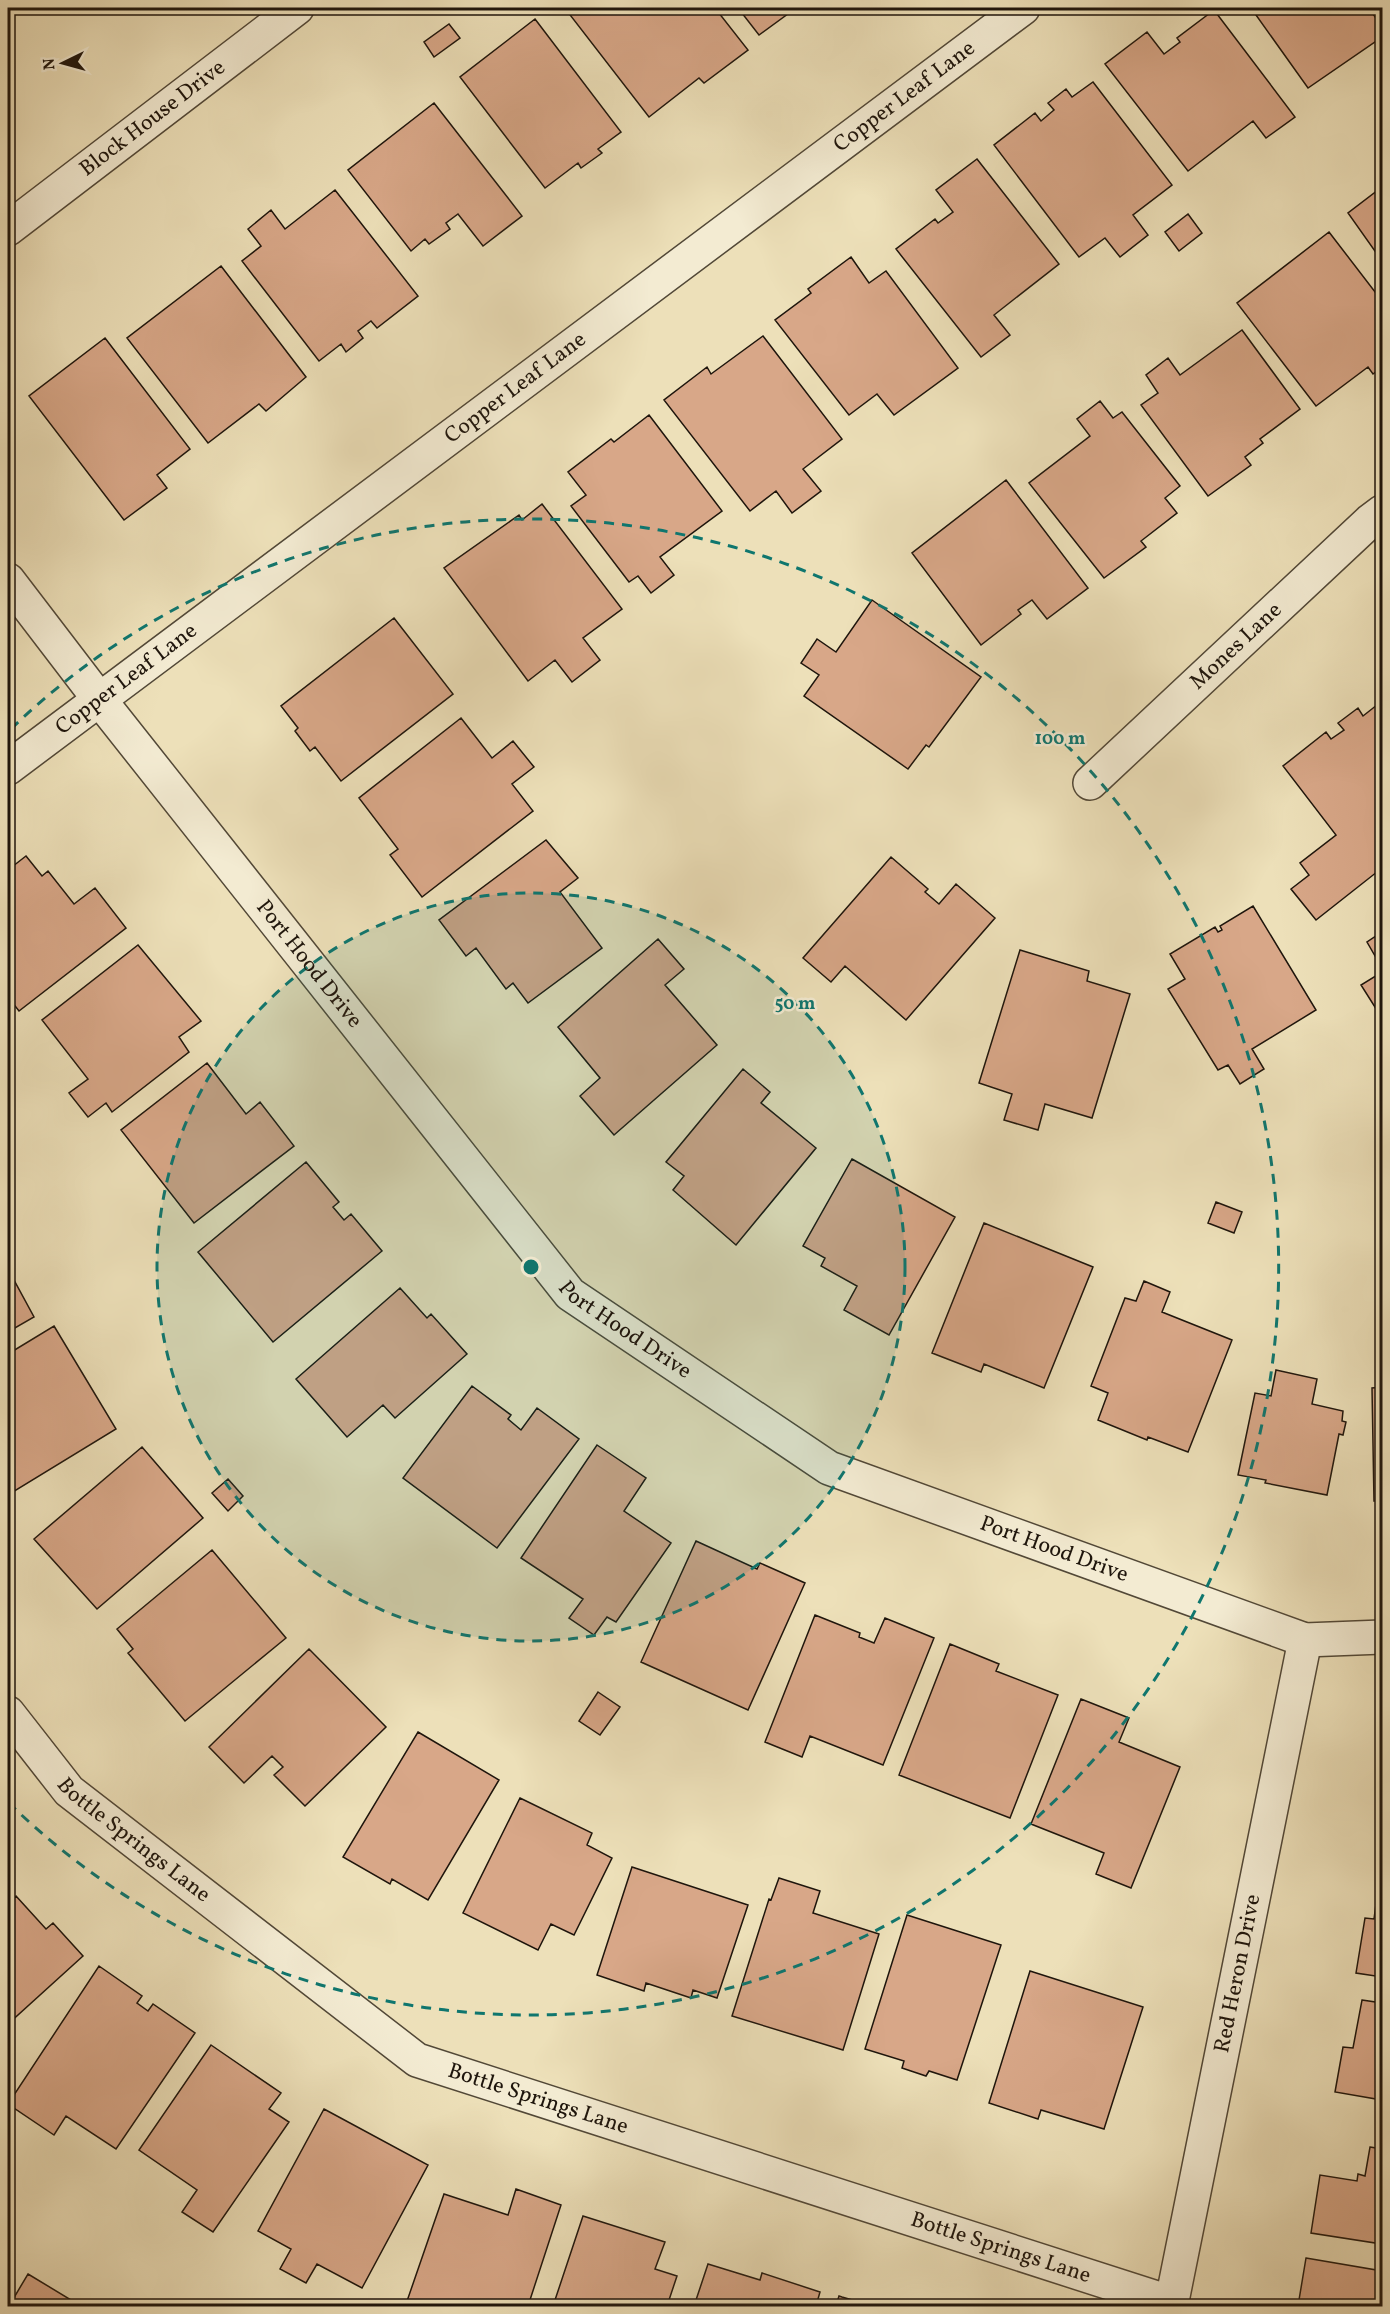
<svg xmlns="http://www.w3.org/2000/svg" width="1390" height="2314" font-family="Vollkorn,serif">
  <style>
    .building { fill: #d8a788; stroke: #1e150c; stroke-width: 1.5 }
    .lines { fill: none; stroke-linecap: round; stroke-linejoin: round }
    .minor-casing { stroke: #524837; stroke-width: 36 }
    .tertiary-casing { stroke: #524837; stroke-width: 36 }
    .minor { stroke: #f3ebd2; stroke-width: 33 }
    .tertiary { stroke: #f3ebd2; stroke-width: 33 }
    .ring { fill: none; stroke: #0f766e; stroke-width: 3; stroke-dasharray: 10 8 }
    .labels { text-anchor: middle; dominant-baseline: central; stroke-width: 5; stroke-linejoin: round; paint-order: stroke }
    .street-label { font-size: 22px; fill: #1e150c; stroke: #f3ebd2 }
    .centre { fill: #0f766e; stroke: #f3ebd2; stroke-width: 3 }
    .ring-label { font-size: 18px; text-anchor: middle; font-weight: bold; fill: #0f766e; stroke: #f3ebd2; stroke-width: 5; stroke-linejoin: round; paint-order: stroke }
  </style>
  <rect width="100%" height="100%" fill="#ede0b9"/>
  <filter id="stains"><feTurbulence type="fractalNoise" baseFrequency=".00333" numOctaves="4"/><feColorMatrix values="0 0 0 0 .2 0 0 0 0 .09 0 0 0 0 .02 0 0 0 .5 -.17"/></filter>
  <radialGradient id="worn" r=".72"><stop offset=".6" stop-color="#630" stop-opacity="0"/><stop offset="1" stop-color="#630" stop-opacity=".3"/></radialGradient>
  <!-- building -->
  <path class="building" d="M 571,8 L 715,8 L 748,50 L 704,83 L 699,78 L 649,117 L 567,11 Z
    M 738,8 L 796,8 L 759,35 Z
    M 1251,8 L 1369,8 L 1382,27 L 1382,37 L 1308,88 Z
    M 1214,10 L 1295,117 L 1266,138 L 1253,121 L 1188,171 L 1105,64 L 1147,32 L 1164,54 L 1180,42 L 1177,38 Z
    M 535,19 L 621,132 L 598,149 L 602,153 L 581,168 L 578,163 L 545,188 L 460,77 Z
    M 449,24 L 460,38 L 434,57 L 424,42 Z
    M 1093,82 L 1172,185 L 1133,215 L 1148,235 L 1120,257 L 1105,238 L 1079,257 L 994,145 L 1035,113 L 1041,121 L 1054,110 L 1048,103 L 1066,89 L 1072,97 Z
    M 434,103 L 522,216 L 483,246 L 458,214 L 446,223 L 450,229 L 429,244 L 425,239 L 411,251 L 348,170 Z
    M 977,159 L 1059,264 L 994,315 L 1010,335 L 981,357 L 896,249 L 935,219 L 938,223 L 953,212 L 936,190 Z
    M 1382,187 L 1382,261 L 1348,213 Z
    M 335,190 L 418,296 L 377,328 L 371,321 L 358,331 L 363,338 L 346,352 L 341,344 L 319,361 L 242,261 L 261,246 L 248,229 L 271,210 L 285,229 Z
    M 1188,214 L 1202,233 L 1179,251 L 1165,232 Z
    M 1329,232 L 1382,301 L 1382,367 L 1373,374 L 1368,367 L 1316,406 L 1237,303 Z
    M 851,257 L 869,283 L 886,271 L 958,368 L 894,415 L 877,394 L 849,415 L 775,320 L 811,293 L 808,289 Z
    M 221,266 L 306,377 L 266,411 L 259,404 L 208,443 L 127,338 Z
    M 1242,330 L 1300,409 L 1260,439 L 1263,443 L 1245,457 L 1251,465 L 1208,496 L 1141,405 L 1158,393 L 1146,375 L 1168,358 L 1180,375 Z
    M 763,336 L 842,439 L 803,469 L 821,491 L 792,513 L 776,491 L 750,511 L 664,400 L 707,367 L 711,374 Z
    M 105,338 L 190,449 L 157,475 L 167,488 L 124,520 L 29,396 Z
    M 1100,401 L 1113,418 L 1122,412 L 1180,486 L 1165,498 L 1177,513 L 1141,541 L 1146,547 L 1104,578 L 1029,483 L 1090,436 L 1077,419 Z
    M 649,415 L 722,511 L 660,557 L 674,575 L 651,593 L 638,576 L 629,582 L 571,506 L 586,495 L 568,472 L 611,439 L 614,442 Z
    M 1006,480 L 1088,588 L 1047,619 L 1032,600 L 1018,610 L 1021,614 L 981,645 L 912,553 Z
    M 542,504 L 622,609 L 583,638 L 600,660 L 572,682 L 555,660 L 528,681 L 444,568 L 519,515 L 522,520 Z
    M 872,600 L 981,677 L 929,747 L 926,745 L 908,769 L 804,696 L 819,675 L 801,663 L 817,639 L 836,652 Z
    M 394,618 L 453,694 L 341,781 L 315,747 L 310,751 L 295,731 L 298,728 L 281,706 Z
    M 1382,701 L 1382,868 L 1316,920 L 1291,889 L 1309,875 L 1300,863 L 1336,835 L 1283,766 L 1326,732 L 1331,739 L 1344,730 L 1338,723 L 1358,708 L 1363,716 Z
    M 461,718 L 492,758 L 513,741 L 534,767 L 512,784 L 533,811 L 422,897 L 390,855 L 398,849 L 359,798 Z
    M 546,840 L 578,878 L 560,892 L 602,948 L 528,1003 L 513,983 L 506,989 L 476,948 L 466,956 L 439,920 Z
    M 26,856 L 42,876 L 48,871 L 74,904 L 95,888 L 126,928 L 19,1011 L 8,997 L 8,870 Z
    M 891,857 L 928,889 L 925,892 L 939,904 L 956,884 L 995,918 L 906,1020 L 845,966 L 831,982 L 803,958 Z
    M 1253,906 L 1316,1010 L 1252,1049 L 1264,1069 L 1240,1084 L 1228,1065 L 1218,1070 L 1168,989 L 1185,979 L 1170,954 L 1215,927 L 1218,932 L 1222,930 L 1220,926 Z
    M 1382,932 L 1382,968 L 1367,942 Z
    M 658,939 L 684,969 L 665,985 L 717,1045 L 614,1135 L 580,1096 L 600,1078 L 558,1027 Z
    M 138,945 L 201,1021 L 179,1037 L 189,1052 L 112,1112 L 106,1103 L 88,1117 L 69,1093 L 88,1079 L 42,1020 Z
    M 1020,950 L 1089,971 L 1087,981 L 1130,994 L 1092,1118 L 1045,1104 L 1038,1130 L 1004,1120 L 1012,1094 L 979,1083 Z
    M 1382,972 L 1382,1013 L 1380,1015 L 1361,985 Z
    M 207,1063 L 246,1114 L 260,1102 L 294,1146 L 194,1223 L 121,1130 Z
    M 743,1069 L 770,1092 L 761,1103 L 816,1148 L 736,1245 L 673,1190 L 684,1176 L 666,1162 Z
    M 852,1159 L 955,1217 L 889,1335 L 844,1310 L 857,1286 L 821,1266 L 825,1258 L 803,1246 Z
    M 306,1162 L 339,1202 L 333,1207 L 344,1220 L 351,1214 L 382,1251 L 273,1342 L 198,1252 Z
    M 1216,1202 L 1242,1212 L 1234,1233 L 1208,1223 Z
    M 984,1223 L 1093,1267 L 1044,1388 L 984,1364 L 981,1372 L 932,1353 Z
    M 8,1269 L 34,1317 L 8,1332 Z
    M 1144,1281 L 1170,1292 L 1162,1312 L 1232,1340 L 1188,1452 L 1148,1437 L 1147,1440 L 1098,1420 L 1108,1393 L 1091,1386 L 1125,1298 L 1136,1301 Z
    M 400,1288 L 427,1318 L 431,1314 L 467,1354 L 395,1418 L 383,1405 L 347,1437 L 296,1379 Z
    M 54,1326 L 116,1429 L 8,1495 L 8,1354 Z
    M 1276,1370 L 1317,1379 L 1312,1404 L 1343,1411 L 1342,1421 L 1346,1422 L 1343,1435 L 1339,1434 L 1327,1495 L 1265,1483 L 1266,1480 L 1238,1475 L 1255,1393 L 1271,1396 Z
    M 472,1386 L 511,1415 L 508,1419 L 521,1430 L 537,1408 L 579,1439 L 497,1548 L 403,1478 Z
    M 1382,1387 L 1382,1501 L 1374,1501 L 1372,1388 Z
    M 597,1445 L 646,1478 L 624,1511 L 671,1543 L 616,1622 L 607,1617 L 594,1635 L 569,1618 L 583,1599 L 521,1558 Z
    M 142,1447 L 203,1518 L 97,1609 L 34,1539 Z
    M 228,1479 L 243,1496 L 228,1511 L 212,1493 Z
    M 696,1541 L 757,1569 L 760,1563 L 805,1583 L 748,1710 L 641,1662 Z
    M 212,1550 L 286,1638 L 185,1721 L 128,1653 L 133,1649 L 117,1629 Z
    M 815,1615 L 860,1633 L 859,1637 L 874,1643 L 885,1618 L 934,1638 L 883,1765 L 810,1736 L 802,1757 L 765,1742 Z
    M 950,1644 L 999,1664 L 996,1671 L 1058,1695 L 1010,1818 L 899,1775 Z
    M 309,1649 L 386,1727 L 305,1806 L 274,1775 L 283,1767 L 272,1756 L 244,1783 L 209,1747 Z
    M 598,1692 L 620,1707 L 600,1735 L 579,1721 Z
    M 1081,1699 L 1129,1718 L 1119,1742 L 1180,1767 L 1131,1888 L 1096,1874 L 1104,1853 L 1031,1824 Z
    M 418,1732 L 499,1780 L 428,1900 L 392,1879 L 390,1884 L 343,1857 Z
    M 520,1798 L 592,1833 L 587,1845 L 612,1858 L 574,1935 L 551,1924 L 538,1950 L 463,1913 Z
    M 632,1867 L 748,1905 L 717,1998 L 693,1990 L 691,1998 L 646,1983 L 644,1991 L 597,1975 Z
    M 779,1878 L 820,1891 L 813,1913 L 879,1934 L 843,2050 L 732,2016 L 769,1899 L 771,1900 Z
    M 1382,1888 L 1382,1977 L 1356,1973 L 1365,1918 L 1374,1919 L 1376,1904 L 1380,1906 Z
    M 16,1896 L 46,1929 L 53,1923 L 83,1956 L 8,2024 L 8,1904 Z
    M 907,1915 L 1001,1945 L 957,2080 L 929,2071 L 926,2076 L 902,2068 L 904,2061 L 865,2049 Z
    M 99,1966 L 142,1996 L 137,2003 L 148,2011 L 153,2004 L 195,2033 L 116,2149 L 66,2116 L 54,2135 L 8,2104 Z
    M 1030,1971 L 1143,2007 L 1104,2129 L 1041,2110 L 1038,2119 L 989,2103 Z
    M 1362,2000 L 1382,2003 L 1382,2100 L 1335,2092 L 1343,2047 L 1353,2048 Z
    M 211,2045 L 281,2093 L 269,2109 L 289,2122 L 213,2232 L 182,2212 L 197,2190 L 139,2150 Z
    M 324,2109 L 428,2165 L 362,2288 L 317,2264 L 306,2283 L 280,2269 L 291,2249 L 258,2231 Z
    M 1370,2147 L 1382,2149 L 1382,2244 L 1311,2233 L 1320,2175 L 1357,2181 L 1358,2174 L 1365,2176 Z
    M 516,2189 L 561,2205 L 528,2306 L 413,2306 L 406,2304 L 444,2194 L 508,2215 Z
    M 583,2216 L 665,2242 L 655,2269 L 677,2276 L 667,2306 L 553,2306 Z
    M 1306,2258 L 1382,2271 L 1382,2306 L 1298,2306 Z
    M 708,2264 L 760,2280 L 762,2273 L 820,2292 L 816,2306 L 694,2306 Z
    M 28,2274 L 81,2306 L 9,2306 Z
    M 839,2296 L 842,2297 L 873,2306 L 836,2306 Z"/>
  <g class="lines">
    <!-- minor casing -->
    <g class="minor-casing">
      <g id="minor">
        <path id="s1" d="M 8,580 L 99,699 L 570,1294 L 829,1468 L 1305,1640 L 1382,1637"/>
        <path id="s2" d="M 8,768 L 1023,8"/>
        <path id="s3" d="M 1090,783 L 1370,521 L 1382,512"/>
        <path id="s4" d="M 8,1713 L 69,1791 L 417,2060 L 1172,2303"/>
        <path id="s5" d="M 1171,2306 L 1305,1640"/>
      </g>
    </g>
    <!-- tertiary casing -->
    <g class="tertiary-casing">
      <g id="tertiary">
        <path id="s6" d="M 8,229 L 297,8"/>
      </g>
    </g>
    <!-- minor -->
    <use href="#minor" class="minor"/>
    <!-- tertiary -->
    <use href="#tertiary" class="tertiary"/>
  </g>
  <!-- distance rings -->
  <circle cx="531" cy="1267" r="374" fill="#0f766e" fill-opacity=".12"/>
  <g class="ring">
    <circle cx="531" cy="1267" r="374"/>
    <path d="M11 729A748 748 0 1 1 11 1805"/>
  </g>
  <g class="labels">
    <!-- street labels -->
    <g class="street-label">
      <text stroke="none"><textPath href="#s2" startOffset="1120">Copper Leaf Lane</textPath></text>
      <text stroke="none"><textPath href="#s6" startOffset="182">Block House Drive</textPath></text>
      <text stroke="none"><textPath href="#s2" startOffset="634">Copper Leaf Lane</textPath></text>
      <text stroke="none"><textPath href="#s3" startOffset="200">Mones Lane</textPath></text>
      <text stroke="none"><textPath href="#s2" startOffset="148">Copper Leaf Lane</textPath></text>
      <text stroke="none"><textPath href="#s1" startOffset="488">Port Hood Drive</textPath></text>
      <text stroke="none"><textPath href="#s1" startOffset="974">Port Hood Drive</textPath></text>
      <text stroke="none"><textPath href="#s1" startOffset="1460">Port Hood Drive</textPath></text>
      <text stroke="none"><textPath href="#s4" startOffset="180">Bottle Springs Lane</textPath></text>
      <text stroke="none"><textPath href="#s5" startOffset="339">Red Heron Drive</textPath></text>
      <text stroke="none"><textPath href="#s4" startOffset="666">Bottle Springs Lane</textPath></text>
      <text stroke="none"><textPath href="#s4" startOffset="1152">Bottle Springs Lane</textPath></text>
    </g>
  </g>
  <circle cx="531" cy="1267" r="9" class="centre"/>
  <g class="ring-label">
    <text x="1060" y="744">100 m</text>
    <text x="795" y="1009">50 m</text>
  </g>
  <!-- margin -->
  <rect width="1390" height="2314" fill="none" stroke="#ede0b9" stroke-width="30"/>
  <rect x="9" y="9" width="1372" height="2296" fill="none" stroke="#1e150c" stroke-width="3"/>
  <rect x="15" y="15" width="1360" height="2284" fill="none" stroke="#1e150c" stroke-width="1.5"/>
  <!-- north arrow -->
  <g transform="translate(63 63) rotate(265)" stroke="#f3ebd2" stroke-width="4.5" paint-order="stroke">
  <path d="M0-4.5L10 22L0 15L-10 22Z" fill="#1e150c"/>
  <text y="-9" font-size="16" font-weight="bold" text-anchor="middle" fill="#1e150c">N</text>
  </g>
  <rect width="100%" height="100%" filter="url(#stains)"/>
  <rect width="100%" height="100%" fill="url(#worn)"/>
</svg>
